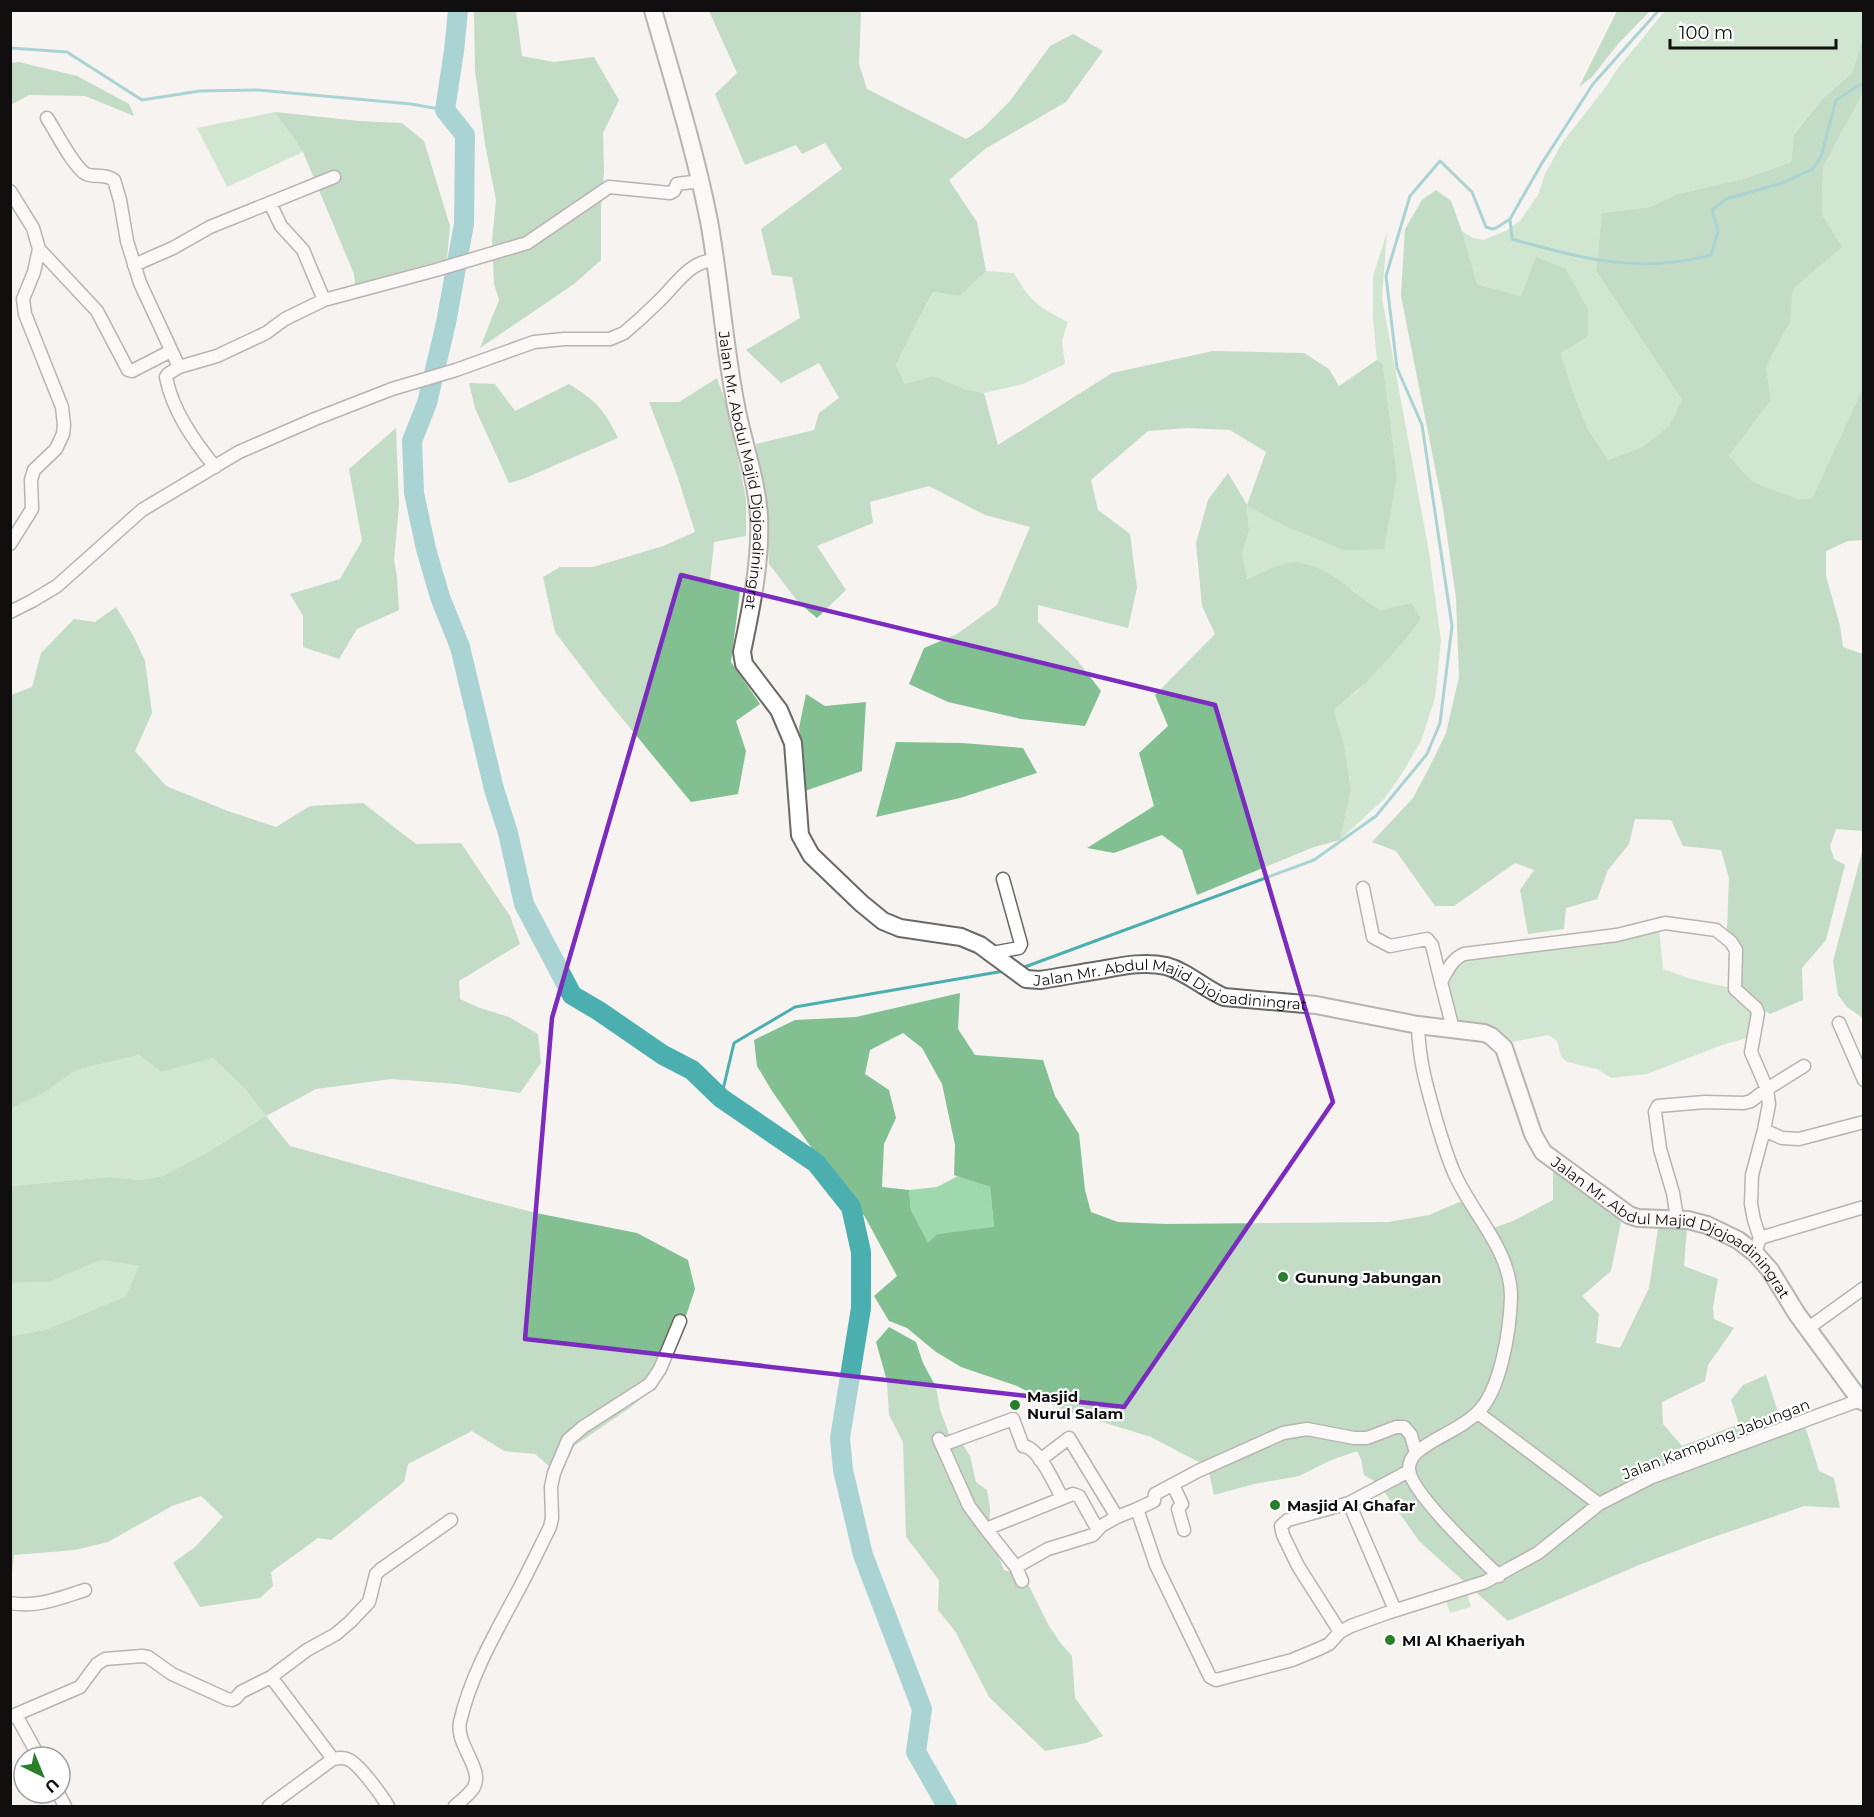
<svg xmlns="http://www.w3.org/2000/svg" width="1874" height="1817" font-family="Montserrat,sans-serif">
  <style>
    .green { fill: #9fd8ac }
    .forest { fill: #82c092; fill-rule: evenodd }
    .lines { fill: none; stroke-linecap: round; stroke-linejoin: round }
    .stream { stroke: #4cafaf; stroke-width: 3 }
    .river { stroke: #4cafaf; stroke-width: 20 }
    .street-casing { stroke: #6b6866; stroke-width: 15 }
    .secondary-casing { stroke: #6b6866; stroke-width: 20 }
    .street { stroke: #fff; stroke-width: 12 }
    .secondary { stroke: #fff; stroke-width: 16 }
    .marked { fill: none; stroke: #7b2cbf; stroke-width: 4.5; stroke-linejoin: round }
    .poi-dot { fill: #2a7f2c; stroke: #fff; stroke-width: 2 }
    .labels { text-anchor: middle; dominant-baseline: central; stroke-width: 4.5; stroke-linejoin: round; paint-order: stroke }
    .street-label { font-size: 15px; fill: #100e0e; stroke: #fff }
    .poi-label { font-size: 15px; font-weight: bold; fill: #100e0e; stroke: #fff; text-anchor: start }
  </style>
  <rect width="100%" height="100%" fill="#f7f3f1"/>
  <!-- green -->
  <path class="green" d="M 1665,11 L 1863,11 L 1863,38 L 1852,73 L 1822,99 L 1794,133 L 1791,162 L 1743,179 L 1678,194 L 1650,207 L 1602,213 L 1596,271 L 1682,400 L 1669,426 L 1642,447 L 1608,460 L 1588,429 L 1573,392 L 1561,353 L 1521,296 L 1477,284 L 1462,231 L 1473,238 L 1484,240 L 1507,230 L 1520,221 L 1538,195 L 1545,174 L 1562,143 L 1605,88 L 1618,68 Z
    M 1863,93 L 1863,388 L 1812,498 L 1798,499 L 1753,482 L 1729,456 L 1771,400 L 1766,367 L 1790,322 L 1793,289 L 1841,247 L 1822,214 L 1823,167 Z
    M 275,112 L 303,152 L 227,187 L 197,128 Z
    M 1387,232 L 1382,298 L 1429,552 L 1441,641 L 1435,698 L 1421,741 L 1401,775 L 1384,799 L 1340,840 L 1351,790 L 1344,744 L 1334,710 L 1358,691 L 1410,603 L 1380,611 L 1365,602 L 1353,590 L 1266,570 L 1246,579 L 1242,554 L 1249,531 L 1247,506 L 1285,526 L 1397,475 L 1383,365 L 1377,360 L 1373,318 L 1373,276 Z
    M 986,271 L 1014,273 C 1031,303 1039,307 1068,322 L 1062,341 L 1065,364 L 1023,384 L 984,393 L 965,389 L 933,376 L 905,384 L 896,365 L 921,314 L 935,292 L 960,296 Z
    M 1659,928 L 1663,969 L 1691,979 L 1731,988 L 1755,1014 L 1747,1038 L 1722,1045 L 1647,1074 L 1611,1078 L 1597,1069 L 1567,1062 L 1561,1057 L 1557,1041 L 1548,1035 L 1512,1042 L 1496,1030 L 1457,1025 L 1446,979 L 1464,960 Z
    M 139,1055 L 161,1072 L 213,1058 L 244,1088 L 266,1116 L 206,1153 L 163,1176 L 139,1180 L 109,1177 L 11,1186 L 11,1109 L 44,1093 L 76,1070 Z
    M 958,1176 L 990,1187 L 994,1228 L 937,1234 L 928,1244 L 911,1210 L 909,1190 L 937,1187 Z
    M 101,1260 L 139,1266 L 126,1296 L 45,1330 L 11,1336 L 10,1283 L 49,1282 Z
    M 1467,1593 L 1471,1607 L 1450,1613 L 1446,1600 Z"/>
  <!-- forest -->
  <path class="forest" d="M 474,11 L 516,11 L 522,56 L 554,62 L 594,57 L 619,100 L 603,133 L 604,172 L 601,209 L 601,260 L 574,284 L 480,348 L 499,300 L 494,284 L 492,241 L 496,200 L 485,144 L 475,71 Z
    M 709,11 L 860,11 L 861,14 L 859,64 L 867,89 L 966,139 L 983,128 L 1010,101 L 1050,46 L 1073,34 L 1103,51 L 1066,102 L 985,149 L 949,180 L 977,222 L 986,271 L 960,296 L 934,292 L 921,314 L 896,365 L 905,384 L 933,376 L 965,389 L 984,393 L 998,445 L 1112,373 L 1213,351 L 1304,353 L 1329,369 L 1339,386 L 1377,360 L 1383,365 L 1397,475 L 1384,549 L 1344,550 L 1285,526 L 1247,506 L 1249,531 L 1242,554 L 1247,579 C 1261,572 1279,563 1296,562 C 1300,562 1305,564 1309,565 C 1338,573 1355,596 1380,610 L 1411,603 L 1421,618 C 1396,653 1368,683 1334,710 L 1344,744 L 1351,790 L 1340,840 L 1314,847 L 1197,895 L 1182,850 L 1162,835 L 1114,853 L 1087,848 L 1154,806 L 1139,753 L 1168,726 L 1155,695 L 1215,634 L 1202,606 L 1196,543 L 1208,500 L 1228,473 L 1247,505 L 1266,452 L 1230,430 L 1187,428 L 1148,431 L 1091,480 L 1098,510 L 1130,534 L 1137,588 L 1128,628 L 1038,605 L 1038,622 L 1077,660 L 1101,691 L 1085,726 L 1021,719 L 948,702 L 909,684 L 924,648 L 957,634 L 997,605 L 1030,527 L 985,515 L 929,486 L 870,502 L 873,523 L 817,546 L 846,590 L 817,618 L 799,603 L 769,564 L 767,532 L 756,444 L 814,430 L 819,413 L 839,398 L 819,363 L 781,383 L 746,350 L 800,318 L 792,277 L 772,275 L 761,229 L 842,169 L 825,143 L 802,154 L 796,145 L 745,165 L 715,94 L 737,73 Z
    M 1617,11 L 1650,11 L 1618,44 L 1592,77 L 1579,87 Z
    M 1863,38 L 1863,93 L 1823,167 L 1822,214 L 1842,247 L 1793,289 L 1790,322 L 1766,367 L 1771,400 L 1729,456 L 1753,482 L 1798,499 L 1812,498 L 1863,388 L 1863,540 L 1848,541 L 1826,551 L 1826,576 L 1840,626 L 1843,647 L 1863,654 L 1863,831 L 1836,829 L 1830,846 L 1834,859 L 1845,865 L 1826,940 L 1802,968 L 1803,1000 L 1770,1014 L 1758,1005 L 1740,986 L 1742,953 L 1727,929 L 1729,878 L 1721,850 L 1683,846 L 1671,820 L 1635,819 L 1629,844 L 1608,870 L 1597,899 L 1566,908 L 1564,929 L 1528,934 L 1520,890 L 1534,870 L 1515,863 L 1454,906 L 1435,906 L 1396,851 L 1372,842 L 1413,798 L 1430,766 L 1446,733 L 1459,677 L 1456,598 L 1443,508 L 1401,296 L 1405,229 L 1422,200 L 1436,190 L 1451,201 L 1462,231 L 1477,284 L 1521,296 L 1536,257 L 1566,269 L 1588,310 L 1588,336 L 1561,353 L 1573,392 L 1588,429 L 1608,460 L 1642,447 L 1669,426 L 1682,400 L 1596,271 L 1602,213 L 1650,207 L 1678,194 L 1743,179 L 1791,162 L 1794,134 L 1822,99 L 1852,73 Z
    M 19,62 L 77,76 L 129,104 L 134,116 L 85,96 L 29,95 L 11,105 L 11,63 Z
    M 275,112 L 359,121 L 402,123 L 424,141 L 450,226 L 447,259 L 355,285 L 354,274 L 303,152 Z
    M 717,378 L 728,409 L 746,499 L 746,536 L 714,542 L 710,581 L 740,591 L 731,662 L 760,704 L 736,721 L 746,751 L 738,794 L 691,802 L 602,694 L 555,632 L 543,577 L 560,567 L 593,567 L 663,546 L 695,532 L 677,475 L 649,402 L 679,402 Z
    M 469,383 L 495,384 L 515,411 L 569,384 C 596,401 604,409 618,438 L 523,479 L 509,483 L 475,408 Z
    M 396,428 L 399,505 L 394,560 L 397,577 L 399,610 L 357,629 L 339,659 L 303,647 L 303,616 L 290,594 L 340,579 L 362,541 L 349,469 Z
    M 116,607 L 134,637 L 145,661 L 152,713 L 135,751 L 166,786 L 228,811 L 276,827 L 310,806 L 363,803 L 416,844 L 461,843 L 510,916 L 520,944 L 459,981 L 460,999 L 480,1008 L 509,1017 L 538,1034 L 541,1063 L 520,1093 L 457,1084 L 391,1079 L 316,1089 L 266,1116 L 290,1146 L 485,1200 L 536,1213 L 637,1233 L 688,1260 L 695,1289 L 674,1352 L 655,1387 L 631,1407 L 574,1446 L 562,1471 L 550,1467 L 535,1454 L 504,1451 L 472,1431 L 408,1464 L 404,1482 L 331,1540 L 318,1538 L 271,1572 L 273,1586 L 260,1598 L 200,1607 L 173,1563 L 195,1547 L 223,1517 L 201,1496 L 172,1506 L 108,1542 L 75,1550 L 14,1555 L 12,1573 L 11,1573 L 11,1336 L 45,1330 L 126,1296 L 139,1266 L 101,1260 L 49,1282 L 11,1283 L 11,1186 L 109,1177 L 139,1180 L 163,1176 L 206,1153 L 266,1116 L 244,1088 L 213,1058 L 161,1072 L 139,1055 L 76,1070 L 44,1093 L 11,1109 L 11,695 L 32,687 L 41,653 L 74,619 L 95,622 Z
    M 806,694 L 825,706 L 866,702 L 862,771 L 805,791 L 799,728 Z
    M 896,742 L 962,743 L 1023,748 L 1037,773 L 960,798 L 876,817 Z
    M 1863,848 L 1863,1018 L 1847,1007 L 1838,995 L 1833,961 Z
    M 960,993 L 958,1029 L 975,1055 L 1043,1060 L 1055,1096 L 1079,1134 L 1085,1190 L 1091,1212 L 1118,1222 L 1166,1224 L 1388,1222 L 1429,1215 L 1462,1201 L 1482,1232 L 1513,1221 L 1553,1200 L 1553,1166 L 1609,1207 L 1621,1222 L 1611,1271 L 1582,1296 L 1599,1314 L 1596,1343 L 1620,1348 L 1649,1288 L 1658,1229 L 1687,1227 L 1684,1266 L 1718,1279 L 1713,1307 L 1714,1319 L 1734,1328 L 1708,1365 L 1705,1381 L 1662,1402 L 1663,1424 L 1682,1446 L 1739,1424 L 1731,1400 L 1743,1385 L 1766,1375 L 1778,1412 L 1796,1409 L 1807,1432 L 1819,1471 L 1834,1478 L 1840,1508 L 1804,1506 L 1787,1512 L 1705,1540 L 1639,1565 L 1508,1621 L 1419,1541 L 1378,1483 L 1364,1475 L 1361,1459 L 1357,1451 L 1329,1461 L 1299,1476 L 1254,1484 L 1214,1495 L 1208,1467 L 1151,1437 L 1063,1410 L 1017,1386 L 961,1367 L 936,1352 L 907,1328 L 889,1321 L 874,1296 L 897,1276 L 865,1217 L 815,1153 L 772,1091 L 757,1066 L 754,1040 L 795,1020 L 856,1017 ZM 903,1033 L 922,1048 L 942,1084 L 955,1145 L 954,1175 L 990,1187 L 994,1227 L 937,1234 L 928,1243 L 911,1210 L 909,1190 L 882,1187 L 884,1144 L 896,1118 L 889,1090 L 865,1074 L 870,1050 Z
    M 889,1327 L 916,1342 L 923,1363 L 936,1387 L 940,1409 L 949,1434 L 963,1445 L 970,1456 L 976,1482 L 987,1490 L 990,1508 L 989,1534 L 1004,1570 L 1024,1576 L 1049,1626 L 1062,1645 L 1072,1656 L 1075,1698 L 1103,1736 L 1086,1743 L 1045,1751 L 989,1697 L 955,1631 L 938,1610 L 939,1580 L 906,1537 L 903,1442 L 889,1415 L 887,1381 L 876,1342 Z"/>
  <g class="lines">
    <!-- stream -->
    <path class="stream" d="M 10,48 L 67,52 L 142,100 L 200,91 L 258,90 L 411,104 L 445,110
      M 1510,219 L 1512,239 C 1581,259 1640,274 1711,255 L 1718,231 L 1712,210 L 1726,199 L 1782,183 L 1813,169 L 1821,157 L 1836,100 L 1864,82
      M 1022,968 L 1314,860 L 1376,816 L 1427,754 L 1440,723 L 1452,626 L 1422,425 L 1397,368 L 1386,276 L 1410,196 L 1440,161 L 1472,192 L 1486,227 L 1492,229 L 1496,228 L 1510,219 L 1542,163 L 1593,84 L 1659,10
      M 721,1098 L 734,1043 L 795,1007 L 1004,971"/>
    <!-- river -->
    <path class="river" d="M 458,10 L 454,51 L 445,110 L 465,135 L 464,224 L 446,323 L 427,403 L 412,441 L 414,493 L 426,549 L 440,597 L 460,647 L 494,789 L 508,833 L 524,904 L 572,995 L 599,1011 L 663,1055 L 692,1070 L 721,1098 L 816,1163 L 851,1207 L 861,1252 L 861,1308 L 840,1438 L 843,1470 L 863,1555 L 922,1709 L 916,1752 L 947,1806"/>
    <!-- street casing -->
    <g class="street-casing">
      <path id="street" d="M 47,118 C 55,130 74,168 86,174 C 95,178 104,173 114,180 L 120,200 L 127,241 L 140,283 L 179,367 L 168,374 L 166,377 C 172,410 194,441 215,467
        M 10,191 L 33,228 L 39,249 L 34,272 L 23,299 L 25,314 L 62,407 L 64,425 L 63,434 L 56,449 L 34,470 L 31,480 L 32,509 L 10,544
        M 270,203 L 281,226 L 303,250 L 324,300
        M 39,249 L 97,311 L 128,370 L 132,371 L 171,351
        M 134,265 L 173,248 L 210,227 L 334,177
        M 179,367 L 217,356 L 266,333 L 285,319 L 324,300 L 436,270 L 527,243 L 609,187 L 670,193 L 674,191 L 677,184 L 701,181
        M 10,612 L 32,601 L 57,586 L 142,510 L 239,452 L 315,419 L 392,389 L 456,370 L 534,342 L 564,339 L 610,339 L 624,333 C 636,323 648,312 659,301 C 676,285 689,261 715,260
        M 1363,888 L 1373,937 L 1390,946 L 1427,939 L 1432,945 L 1441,982
        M 992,953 L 1019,948 L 1021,944 L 1003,879
        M 1839,1023 L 1864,1080
        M 1418,1025 C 1419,1063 1427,1087 1437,1123 C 1443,1142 1448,1161 1457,1179 C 1476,1218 1511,1252 1511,1297 C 1510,1329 1501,1391 1477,1413 C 1460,1430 1434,1437 1416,1453 C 1412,1457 1409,1463 1409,1469 C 1410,1492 1480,1558 1499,1576
        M 1453,1029 L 1441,982 C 1447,971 1452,959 1464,954 L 1617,935 L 1665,923 L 1716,930 L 1731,942 L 1736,950 L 1735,989 L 1756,1008 L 1758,1013 L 1751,1052 L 1767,1089 L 1751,1101 L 1744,1103 L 1705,1102 L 1658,1106 L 1655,1112 L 1660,1149 L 1673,1193 L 1677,1218
        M 1804,1066 L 1767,1089 L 1769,1104 L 1764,1130 L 1782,1138 L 1799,1139 L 1864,1122
        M 1760,1238 L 1864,1207
        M 1755,1253 L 1760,1238 L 1754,1220 L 1751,1204 L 1752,1175 L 1764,1130
        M 1807,1329 L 1864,1288
        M 1478,1413 L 1599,1504
        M 939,1439 L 969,1506 L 986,1529 L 1073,1494 L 1079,1496 L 1094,1523 L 1097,1527 L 1101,1526 L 1117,1517 L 1137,1509 L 1156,1565 L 1210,1677 L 1216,1680 L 1292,1660 L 1321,1648 L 1329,1644 L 1340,1632 L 1351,1626 L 1387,1613 L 1485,1582 L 1538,1553 L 1599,1504 L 1652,1477 L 1860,1400
        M 942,1445 L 1013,1419 L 1023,1446 C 1039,1447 1055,1485 1062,1498
        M 1040,1460 L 1069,1438 L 1117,1517
        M 1173,1485 L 1182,1504 L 1178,1509 L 1184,1530
        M 1349,1503 L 1395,1610
        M 1137,1509 L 1154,1501 L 1155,1494 L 1198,1471 L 1283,1433 L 1307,1429 L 1354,1438 L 1367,1438 L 1396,1427 L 1404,1427 L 1411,1435 L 1416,1453
        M 986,1529 L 1016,1567 L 1048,1549 L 1093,1535 L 1101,1526
        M 1016,1567 L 1022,1581
        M 10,1603 C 37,1608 60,1598 85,1590
        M 1340,1632 L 1298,1566 L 1283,1535 L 1281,1526 L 1288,1520 L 1349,1503 L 1409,1471
        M 271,1677 L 333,1759 C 338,1758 343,1757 347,1759 C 358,1762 382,1796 388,1806
        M 16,1715 L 39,1757
        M 10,1717 L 80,1687 L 97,1664 L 105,1659 L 142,1656 L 148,1657 L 172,1674 L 227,1699 L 232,1700 L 236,1698 L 241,1692 L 271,1677 L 307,1650 L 336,1634 L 350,1622 L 369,1602 L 376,1574 L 380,1570 L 451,1520
        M 58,1793 L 65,1806
        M 269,1806 L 333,1759
        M 455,1806 C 461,1801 470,1794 474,1787 C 484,1769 455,1744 460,1722 C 471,1674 496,1632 519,1589 C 530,1568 540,1547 550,1527 L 552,1518 L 551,1487 L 554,1473 L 568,1440 L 583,1427 L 650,1384 L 660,1369 L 680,1321"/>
    </g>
    <!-- secondary casing -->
    <g class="secondary-casing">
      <g id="secondary">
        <path id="s1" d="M 653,10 C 673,80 695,150 709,221 C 720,282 724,345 736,406 C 743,443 757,480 759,517 C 761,563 751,608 742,652 L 744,664 L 779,710 L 793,743 L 800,835 L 811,855 L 861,903 L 883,921 L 900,928 L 961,937 L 980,945 L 1026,979 L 1040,980 C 1060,977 1080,973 1100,970 C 1122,966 1144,961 1166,966 C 1188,972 1203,988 1224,997 L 1316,1005 L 1418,1025 L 1484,1033 L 1491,1036 L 1504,1048 L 1533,1134 L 1543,1152 L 1629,1215 L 1638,1218 L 1688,1220 L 1707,1225 L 1738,1240 L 1755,1253 L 1770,1270 L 1797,1314 L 1860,1400 L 1864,1402"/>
      </g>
    </g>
    <!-- street -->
    <use href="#street" class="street"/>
    <!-- secondary -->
    <use href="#secondary" class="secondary"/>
  </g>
  <!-- marked area -->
  <path d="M0 0H1874V1817H0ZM 681,575 L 1215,705 L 1333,1102 L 1124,1407 L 525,1339 L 552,1018 Z" fill="#f7f3f1" fill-opacity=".55" fill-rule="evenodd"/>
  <path class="marked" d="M 681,575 L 1215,705 L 1333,1102 L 1124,1407 L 525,1339 L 552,1018 Z"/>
  <!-- markers -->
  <g class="poi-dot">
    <circle cx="1283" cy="1277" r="6"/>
    <circle cx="1015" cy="1405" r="6"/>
    <circle cx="1275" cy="1505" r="6"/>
    <circle cx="1390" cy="1640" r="6"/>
  </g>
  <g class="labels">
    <!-- street labels -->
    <g class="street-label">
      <text stroke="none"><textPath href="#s1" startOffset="471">Jalan Mr. Abdul Majid Djojoadiningrat</textPath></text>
      <text stroke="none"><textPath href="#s1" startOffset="1281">Jalan Mr. Abdul Majid Djojoadiningrat</textPath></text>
      <text stroke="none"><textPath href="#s1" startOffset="1893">Jalan Mr. Abdul Majid Djojoadiningrat</textPath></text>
      <text transform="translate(1716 1439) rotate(-21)">Jalan Kampung Jabungan</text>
    </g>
    <!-- poi labels -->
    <g class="poi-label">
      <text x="1295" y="1277">Gunung Jabungan</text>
      <text x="1027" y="1396">Masjid<tspan x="1027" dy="17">Nurul Salam</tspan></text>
      <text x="1287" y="1505">Masjid Al Ghafar</text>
      <text x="1402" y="1640">MI Al Khaeriyah</text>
    </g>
  </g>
  <!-- border -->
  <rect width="1874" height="1817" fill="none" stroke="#100e0e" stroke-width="24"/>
  <!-- north arrow -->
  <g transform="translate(42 1775) rotate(137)"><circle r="28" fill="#ffffff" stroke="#9f9f9f" stroke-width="1.5"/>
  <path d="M0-4.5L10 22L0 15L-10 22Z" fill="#2a7f2c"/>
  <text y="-9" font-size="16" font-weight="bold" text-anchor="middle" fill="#100e0e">U</text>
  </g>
  <!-- scale -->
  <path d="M1670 39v9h166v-9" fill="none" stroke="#100e0e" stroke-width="3"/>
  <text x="1679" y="39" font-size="18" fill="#100e0e" stroke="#ffffff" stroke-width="4.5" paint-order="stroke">100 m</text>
</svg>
